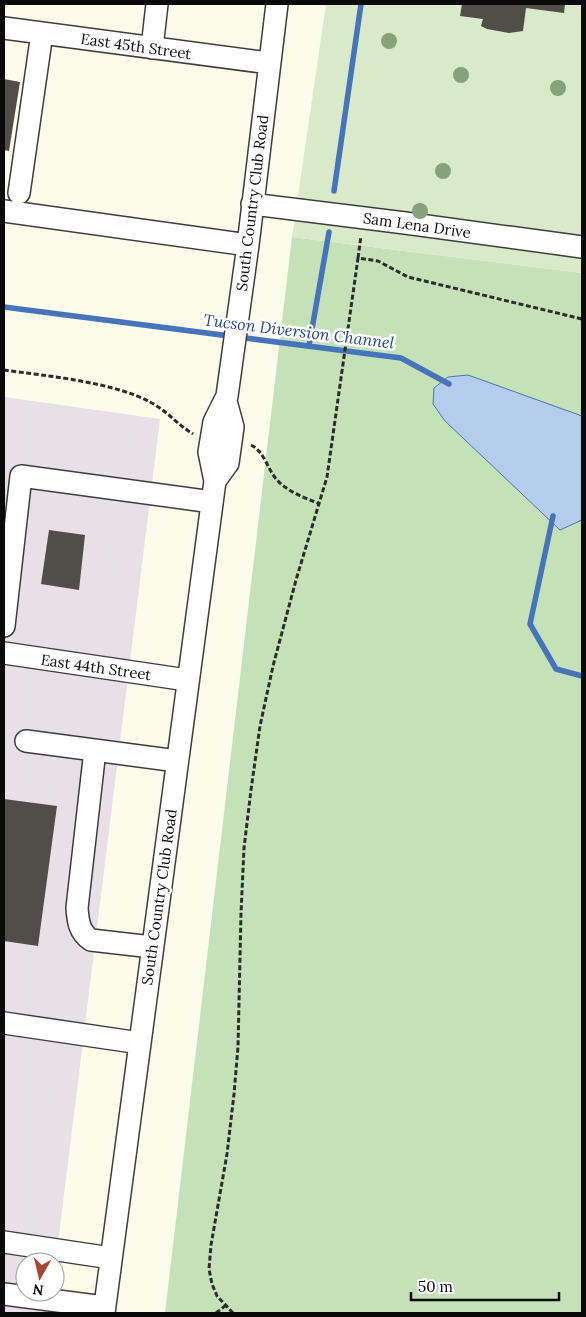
<svg xmlns="http://www.w3.org/2000/svg" width="586" height="1317" font-family="Lora,serif">
  <style>
    .industrial { fill: #e8dfe7 }
    .green { fill: #c5e1b8 }
    .pitch { fill: #d8eac9 }
    .water { fill: #b5cded; stroke: #4674ba }
    .lines { fill: none; stroke-linecap: round; stroke-linejoin: round }
    .stream { stroke: #4674ba; stroke-width: 5.5 }
    .building { fill: #514d48 }
    .minor-casing { stroke: #3d3d3d; stroke-width: 24 }
    .path { stroke: #2c2c2c; stroke-width: 3; stroke-dasharray: 5 2.5; stroke-linecap: butt }
    .minor { stroke: #fff; stroke-width: 21 }
    .tree { fill: #85a27d }
    .labels { text-anchor: middle; dominant-baseline: central; stroke-width: 5; stroke-linejoin: round; paint-order: stroke }
    .street-label { font-size: 15px; fill: #0a0a0a; stroke: #fff }
    .water-label { font-size: 16px; font-style: italic; fill: #254989; stroke: #fff }
  </style>
  <rect width="100%" height="100%" fill="#fcfcea"/>
  <!-- industrial -->
  <path class="industrial" d="M 4,397 L 160,419 L 55,1267 L 55,1262 L 25,1262 L 25,1292 L 52,1292 L 49,1313 L 4,1313 Z"/>
  <!-- green -->
  <path class="green" d="M 292,237 L 582,273 L 582,1313 L 165,1313 Z"/>
  <!-- pitch -->
  <path class="pitch" d="M 326,4 L 582,4 L 582,273 L 292,237 Z"/>
  <!-- water -->
  <path class="water" d="M 468,375 L 582,416 L 582,520 L 560,530 L 445,421 L 433,404 L 434,388 L 448,377 Z"/>
  <g class="lines">
    <!-- stream -->
    <path class="stream" d="M 334,191 L 361,4
      M 4,307 L 401,358 L 449,384
      M 309,346 L 329,232
      M 553,516 L 530,624 L 556,669 L 582,676"/>
  </g>
  <!-- building -->
  <path class="building" d="M 462,4 L 565,4 L 564,13 L 526,8 L 523,31 L 509,33 L 487,29 L 481,26 L 483,19 L 460,16 Z
    M 4,79 L 20,82 L 9,151 L 4,150 Z
    M 49,530 L 85,535 L 79,590 L 41,584 Z
    M 4,799 L 57,806 L 38,946 L 4,941 Z"/>
  <g class="lines">
    <!-- minor casing -->
    <g class="minor-casing">
      <path id="minor" d="M 4,28 L 269,63
        M 152,48 L 157,4
        M 19,193 L 42,33
        M 252,204 L 405,223 L 582,247
        M 4,211 L 248,245
        M 215,481 L 228,463 L 233,427 L 226,401
        M 4,626 L 21,476 L 212,502
        M 4,653 L 187,680
        M 26,741 L 177,761
        M 95,750 L 77,908 C 78,921 79,932 91,940 L 152,947
        M 4,1023 L 140,1043
        M 4,1242 L 111,1258
        M 4,1294 L 104,1307
        M 104,1313 L 215,481 L 209,452 L 214,422 L 227,396 L 248,245 L 277,4"/>
    </g>
    <!-- path -->
    <path class="path" d="M 358,258 L 361,236
      M 4,370 C 47,376 113,382 150,402 C 166,410 178,425 193,434
      M 251,445 C 265,452 267,469 277,480 C 288,492 305,498 320,504
      M 216,1313 L 225,1306
      M 233,1313 L 217,1296 L 212,1284 L 209,1269 L 211,1245 L 227,1154 L 234,1094 L 238,1047 L 241,913 L 244,848 L 251,790 L 260,726 L 273,666 L 296,580 L 327,477 L 358,258 L 378,261 L 408,277 L 582,319"/>
    <!-- minor -->
    <use href="#minor" class="minor"/>
  </g>
  <!-- trees -->
  <g class="tree">
    <circle cx="389" cy="41" r="8"/>
    <circle cx="461" cy="75" r="8"/>
    <circle cx="558" cy="88" r="8"/>
    <circle cx="443" cy="171" r="8"/>
    <circle cx="420" cy="211" r="8"/>
  </g>
  <g class="labels">
    <!-- street labels -->
    <g class="street-label">
      <text transform="translate(136 46) rotate(8)">East 45th Street</text>
      <text transform="translate(252 203) rotate(-83)">South Country Club Road</text>
      <text transform="translate(417 225) rotate(8)">Sam Lena Drive</text>
      <text transform="translate(96 667) rotate(8)">East 44th Street</text>
      <text transform="translate(159 897) rotate(-82)">South Country Club Road</text>
    </g>
    <!-- water labels -->
    <g class="water-label">
      <text transform="translate(299 331) rotate(7)">Tucson Diversion Channel</text>
    </g>
  </g>
  <!-- border -->
  <rect width="586" height="1317" fill="none" stroke="#0a0a0a" stroke-width="10"/>
  <!-- north arrow -->
  <g transform="translate(40 1277) rotate(188)"><circle r="24" fill="#ffffff" stroke="#9d9d9d"/>
  <path d="M0-4L9 19L0 12L-9 19Z" fill="#a64736"/>
  <text y="-8" font-size="14" font-weight="bold" text-anchor="middle" fill="#0a0a0a">N</text>
  </g>
  <!-- scale -->
  <path d="M411 1292v8h148v-8" fill="none" stroke="#0a0a0a" stroke-width="2.5"/>
  <text x="418" y="1292" font-size="15" fill="#0a0a0a" stroke="#ffffff" stroke-width="4" paint-order="stroke">50 m</text>
</svg>
